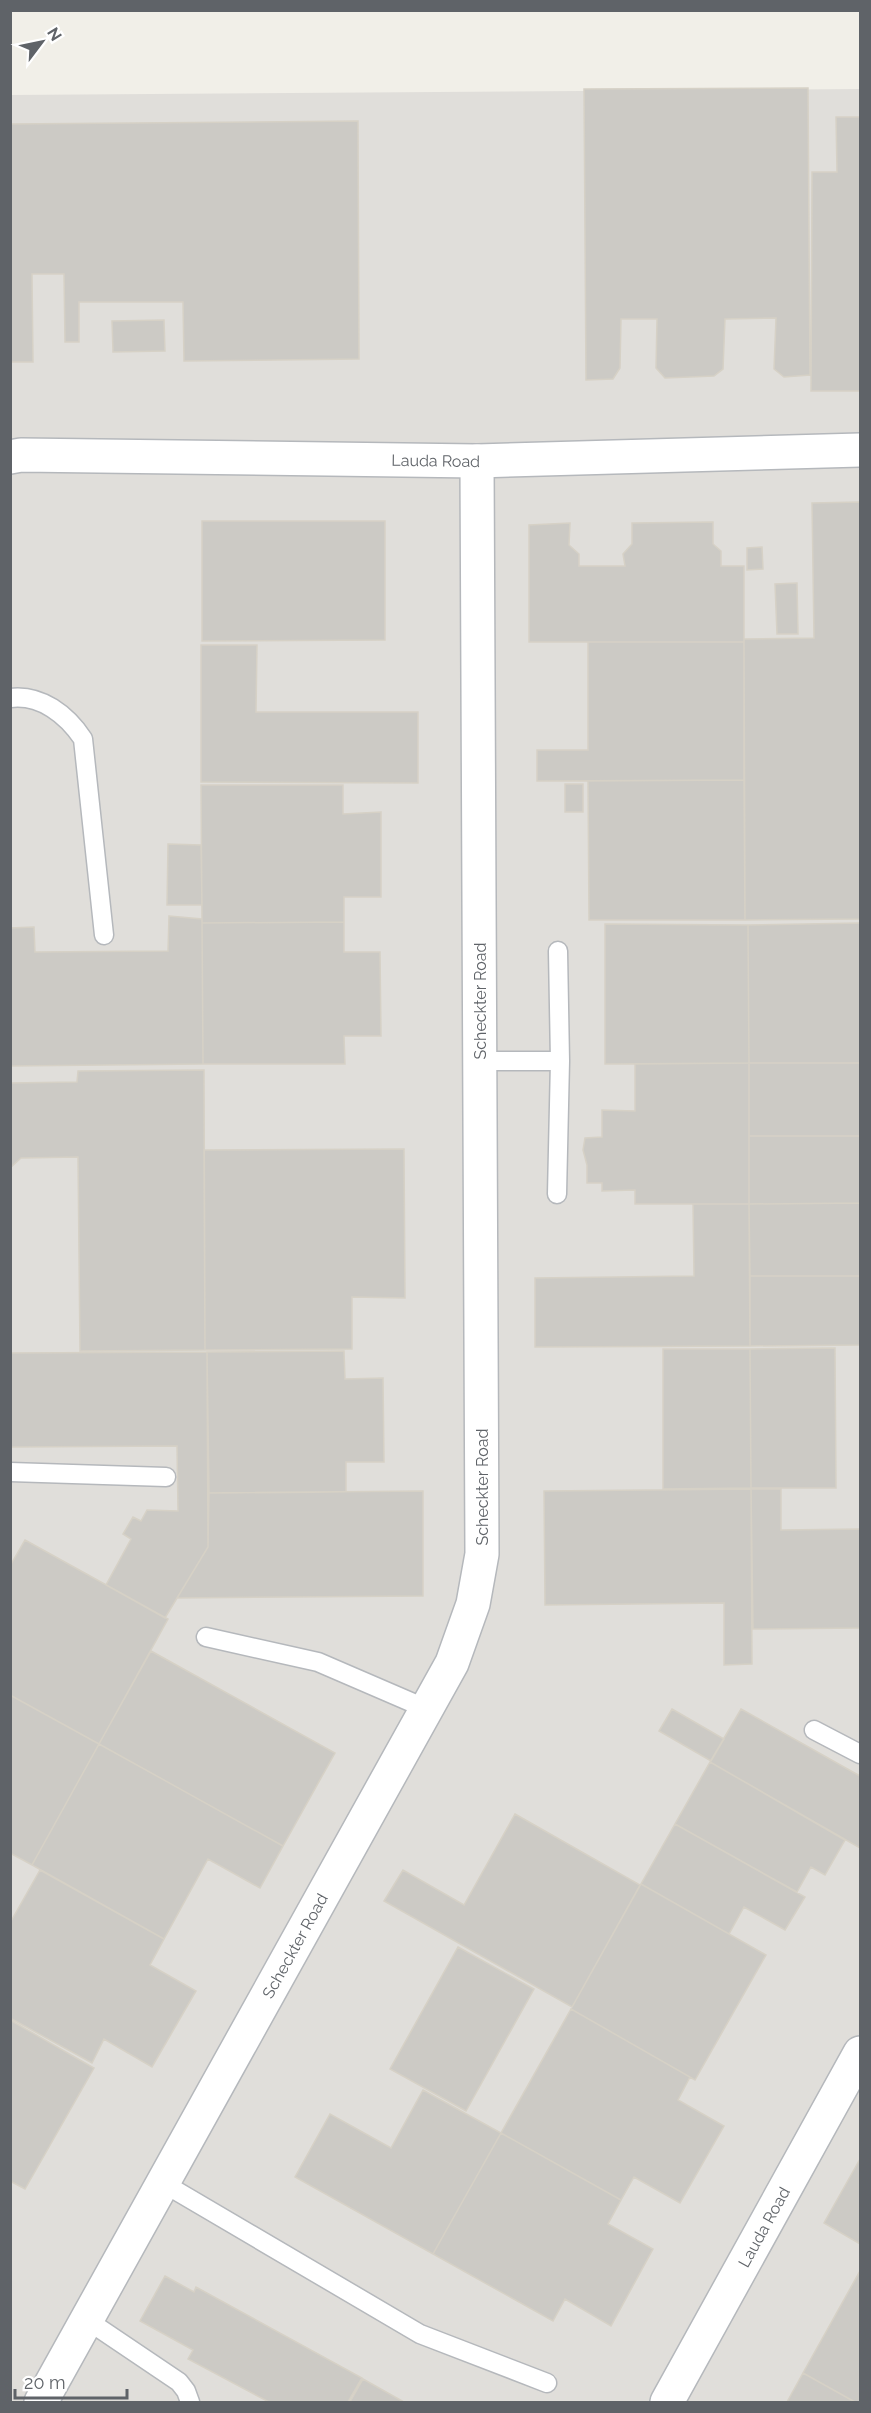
<svg xmlns="http://www.w3.org/2000/svg" width="871" height="2413" font-family="Raleway,sans-serif">
  <style>
    .industrial { fill: #e0deda }
    .building { fill: #cccac5; stroke: #d6d1c6; stroke-width: 1.5 }
    .lines { fill: none; stroke-linecap: round; stroke-linejoin: round }
    .service-casing { stroke: #b5b8bc; stroke-width: 21 }
    .minor-casing { stroke: #b5b8bc; stroke-width: 36 }
    .service { stroke: #fff; stroke-width: 18 }
    .minor { stroke: #fff; stroke-width: 33 }
    .labels { text-anchor: middle; dominant-baseline: central; stroke-width: 6; stroke-linejoin: round; paint-order: stroke }
    .street-label { font-size: 16px; fill: #5f6368; stroke: #fff }
  </style>
  <rect width="100%" height="100%" fill="#f1efe8"/>
  <!-- industrial -->
  <path class="industrial" d="M 860,89 L 860,2402 L 11,2402 L 10,95 Z"/>
  <!-- building -->
  <path class="building" d="M 808,88 L 810,375 L 784,377 L 774,369 L 776,318 L 725,319 L 723,369 L 714,376 L 665,378 L 656,368 L 657,319 L 621,319 L 620,368 L 613,379 L 586,380 L 584,89 Z
    M 836,117 L 860,117 L 860,391 L 811,391 L 812,172 L 837,172 Z
    M 358,121 L 359,359 L 184,361 L 183,302 L 79,302 L 79,342 L 65,342 L 64,274 L 32,274 L 33,362 L 10,362 L 10,124 Z
    M 164,320 L 165,351 L 113,352 L 112,321 Z
    M 860,502 L 860,919 L 745,920 L 744,639 L 814,638 L 812,503 Z
    M 202,521 L 385,521 L 385,640 L 202,641 Z
    M 713,522 L 713,544 L 721,551 L 721,566 L 744,566 L 744,642 L 529,642 L 529,525 L 570,523 L 569,545 L 579,554 L 579,566 L 625,566 L 623,554 L 632,544 L 632,523 Z
    M 762,547 L 763,569 L 747,570 L 747,548 Z
    M 797,583 L 798,634 L 777,634 L 775,584 Z
    M 588,642 L 744,642 L 744,780 L 537,781 L 537,750 L 588,750 Z
    M 201,645 L 257,645 L 256,712 L 418,712 L 418,783 L 201,782 Z
    M 744,780 L 745,920 L 589,920 L 588,781 Z
    M 565,784 L 583,784 L 583,812 L 565,812 Z
    M 201,785 L 343,785 L 343,814 L 381,812 L 381,897 L 344,897 L 344,922 L 202,923 Z
    M 168,844 L 201,845 L 202,905 L 167,905 Z
    M 169,916 L 202,919 L 203,1064 L 10,1066 L 10,928 L 34,927 L 35,952 L 168,951 Z
    M 344,922 L 344,952 L 380,952 L 381,1036 L 344,1036 L 345,1064 L 203,1064 L 202,923 Z
    M 860,923 L 860,1063 L 749,1063 L 748,925 Z
    M 605,924 L 748,925 L 749,1063 L 605,1064 Z
    M 749,1063 L 860,1063 L 860,1136 L 749,1136 Z
    M 749,1063 L 749,1204 L 635,1204 L 635,1190 L 602,1191 L 602,1183 L 587,1183 L 587,1165 L 583,1150 L 585,1138 L 602,1137 L 602,1110 L 635,1111 L 635,1064 Z
    M 204,1070 L 205,1350 L 80,1351 L 78,1157 L 21,1158 L 10,1168 L 10,1083 L 77,1082 L 78,1071 Z
    M 749,1136 L 860,1136 L 860,1203 L 749,1204 Z
    M 404,1149 L 405,1298 L 352,1297 L 352,1349 L 205,1350 L 204,1150 Z
    M 860,1203 L 860,1276 L 750,1276 L 749,1204 Z
    M 693,1204 L 749,1204 L 750,1346 L 535,1347 L 535,1278 L 694,1276 Z
    M 750,1276 L 860,1276 L 860,1345 L 750,1346 Z
    M 835,1348 L 836,1488 L 751,1488 L 750,1349 Z
    M 663,1349 L 750,1349 L 751,1488 L 663,1489 Z
    M 344,1351 L 345,1379 L 383,1378 L 384,1462 L 346,1462 L 346,1492 L 209,1493 L 207,1352 Z
    M 207,1352 L 208,1547 L 165,1618 L 106,1585 L 131,1539 L 123,1534 L 133,1517 L 141,1521 L 147,1510 L 178,1511 L 177,1446 L 10,1447 L 10,1353 Z
    M 751,1489 L 781,1489 L 781,1530 L 860,1529 L 860,1628 L 753,1629 Z
    M 751,1489 L 752,1664 L 724,1665 L 724,1603 L 545,1605 L 544,1491 Z
    M 423,1491 L 423,1596 L 177,1598 L 208,1547 L 209,1493 Z
    M 25,1540 L 168,1619 L 99,1744 L 10,1695 L 10,1566 Z
    M 151,1651 L 335,1753 L 283,1846 L 99,1744 Z
    M 10,1695 L 99,1744 L 32,1865 L 10,1853 Z
    M 672,1709 L 724,1739 L 711,1761 L 659,1731 Z
    M 741,1709 L 860,1776 L 860,1848 L 710,1762 Z
    M 99,1744 L 283,1846 L 260,1888 L 208,1859 L 164,1939 L 32,1865 Z
    M 710,1762 L 845,1840 L 825,1875 L 811,1867 L 797,1892 L 675,1824 Z
    M 515,1814 L 640,1885 L 572,2007 L 384,1901 L 403,1870 L 464,1905 Z
    M 675,1824 L 805,1897 L 785,1930 L 744,1907 L 729,1934 L 641,1884 Z
    M 40,1870 L 164,1939 L 150,1965 L 196,1991 L 152,2067 L 104,2039 L 92,2063 L 10,2018 L 10,1923 Z
    M 641,1884 L 766,1955 L 695,2080 L 571,2009 Z
    M 458,1947 L 534,1989 L 466,2111 L 390,2069 Z
    M 571,2009 L 690,2077 L 678,2100 L 724,2126 L 680,2203 L 634,2177 L 621,2200 L 501,2133 Z
    M 10,2020 L 94,2068 L 25,2189 L 10,2181 Z
    M 423,2090 L 501,2133 L 433,2254 L 295,2177 L 330,2114 L 391,2148 Z
    M 501,2133 L 621,2200 L 608,2224 L 653,2249 L 611,2326 L 565,2299 L 553,2321 L 433,2254 Z
    M 860,2159 L 860,2244 L 824,2223 Z
    M 860,2271 L 860,2402 L 855,2402 L 803,2373 Z
    M 165,2276 L 194,2292 L 196,2287 L 362,2378 L 348,2402 L 269,2402 L 188,2359 L 193,2350 L 140,2321 Z
    M 803,2373 L 855,2402 L 787,2402 Z
    M 363,2379 L 404,2402 L 350,2402 Z"/>
  <g class="lines">
    <!-- service casing -->
    <g class="service-casing">
      <path id="service" d="M 10,698 C 41,694 67,715 83,739 L 104,935
        M 480,1061 L 560,1061
        M 557,1194 L 560,1061 L 558,951
        M 10,1472 L 166,1477
        M 206,1637 L 318,1662 L 427,1709
        M 814,1730 L 860,1754
        M 163,2183 L 420,2334 L 547,2383
        M 87,2320 L 179,2382 L 186,2391 L 190,2402"/>
    </g>
    <!-- minor casing -->
    <g class="minor-casing">
      <g id="minor">
        <path id="s1" d="M 10,457 L 21,455 L 477,461 L 860,450"/>
        <path id="s2" d="M 41,2402 L 452,1663 L 473,1604 L 482,1554 L 477,461"/>
        <path id="s3" d="M 667,2402 L 860,2053"/>
      </g>
    </g>
    <!-- service -->
    <use href="#service" class="service"/>
    <!-- minor -->
    <use href="#minor" class="minor"/>
  </g>
  <g class="labels">
    <!-- street labels -->
    <g class="street-label">
      <text stroke="none"><textPath href="#s1" startOffset="426">Lauda Road</textPath></text>
      <text transform="translate(480 1001) rotate(-90)">Scheckter Road</text>
      <text transform="translate(482 1487) rotate(-90)">Scheckter Road</text>
      <text stroke="none"><textPath href="#s2" startOffset="522">Scheckter Road</textPath></text>
      <text stroke="none"><textPath href="#s3" startOffset="200">Lauda Road</textPath></text>
    </g>
  </g>
  <!-- border -->
  <rect width="871" height="2413" fill="none" stroke="#5f6368" stroke-width="24"/>
  <!-- north arrow -->
  <g transform="translate(42 42) rotate(58)" stroke="#ffffff" stroke-width="4.5" paint-order="stroke">
  <path d="M0-4.5L10 22L0 15L-10 22Z" fill="#5f6368"/>
  <text y="-9" font-size="16" font-weight="bold" text-anchor="middle" fill="#5f6368">N</text>
  </g>
  <!-- scale -->
  <path d="M15 2389v9h112v-9" fill="none" stroke="#5f6368" stroke-width="3"/>
  <text x="24" y="2389" font-size="18" fill="#5f6368" stroke="#ffffff" stroke-width="4.5" paint-order="stroke">20 m</text>
</svg>
